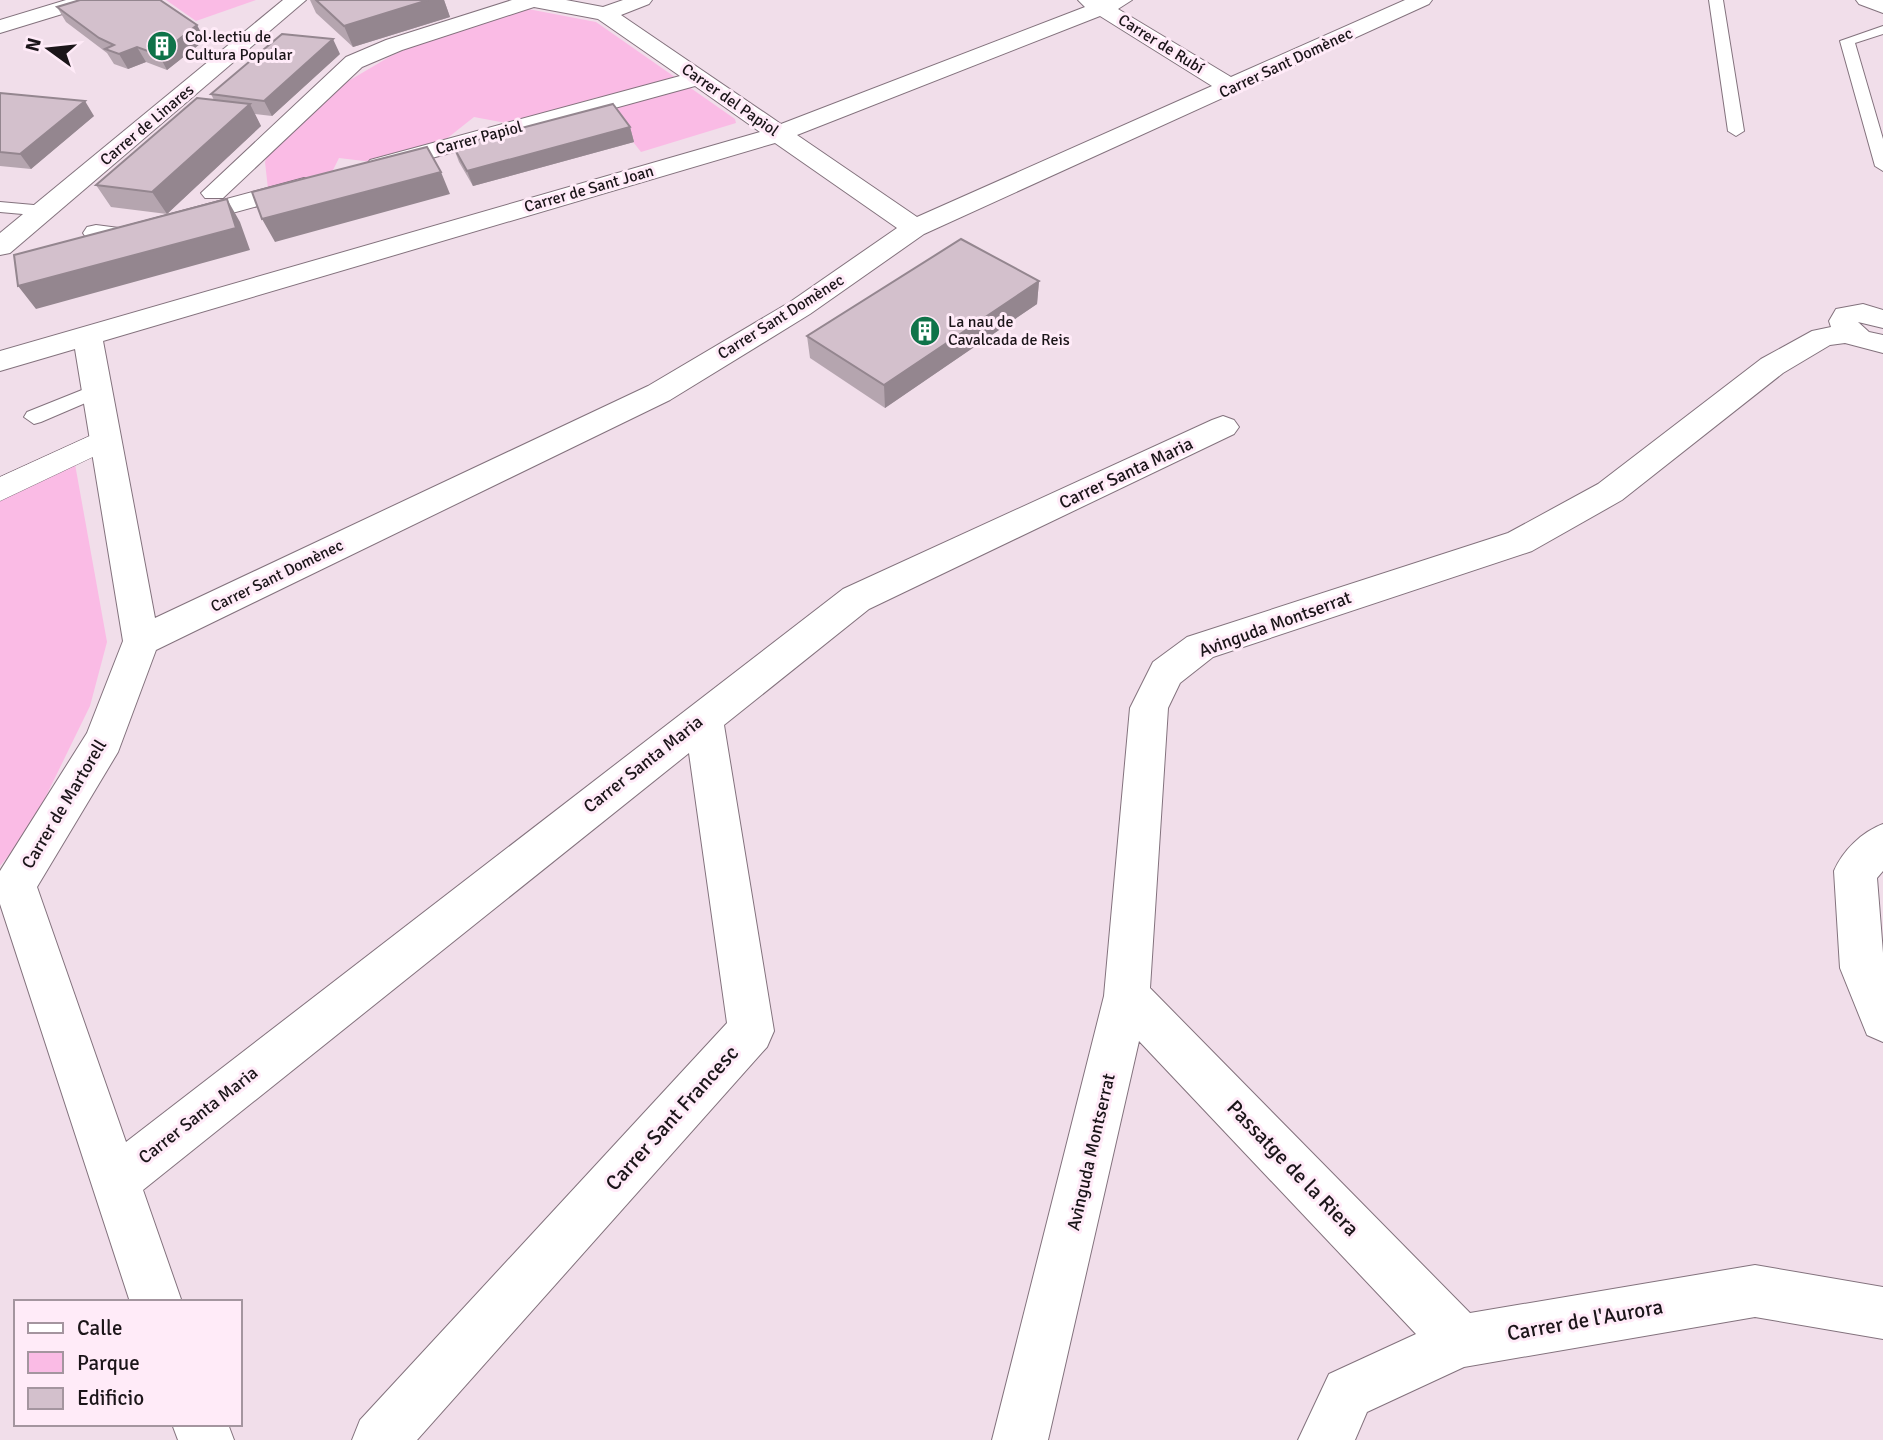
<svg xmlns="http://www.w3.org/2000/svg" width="1883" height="1440" font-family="Signika,sans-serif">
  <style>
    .green { fill: #fabbe5 }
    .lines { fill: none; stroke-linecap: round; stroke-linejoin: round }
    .service-casing { stroke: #83727d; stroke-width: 2 }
    .pedestrian-casing { stroke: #83727d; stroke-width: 1 }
    .minor-casing { stroke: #83727d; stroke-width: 2 }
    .tertiary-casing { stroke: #83727d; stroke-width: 2 }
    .service { fill: #fff; fill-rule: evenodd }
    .pedestrian { fill: #fff; fill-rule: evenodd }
    .minor { fill: #fff; fill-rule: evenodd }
    .tertiary { fill: #fff; fill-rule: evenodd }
    .wall { fill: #b5a5af }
    .shaded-wall { fill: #94868f }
    .building { fill: #d3c0cc; stroke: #94868f; stroke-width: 2 }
    .labels { text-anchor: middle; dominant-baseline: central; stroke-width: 6; stroke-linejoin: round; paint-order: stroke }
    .far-poi-label { font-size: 16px; fill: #1b1519; stroke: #ffebf8; text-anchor: start }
    .far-street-label { font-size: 16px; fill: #1b1519; stroke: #ffebf8 }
    .street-label { font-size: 18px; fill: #1b1519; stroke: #ffebf8 }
    .near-street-label { font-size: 21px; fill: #1b1519; stroke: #ffebf8 }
  </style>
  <rect width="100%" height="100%" fill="#f1deea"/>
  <!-- green -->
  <path class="green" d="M 166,0 L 256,0 L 196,21 Z
    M 528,9 L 596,22 L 735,119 L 736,123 L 641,152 L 598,97 L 511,124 L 474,117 L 445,140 L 372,162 L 339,158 L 332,172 L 268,189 L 265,162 L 269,151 L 340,86 L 389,57 L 417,44 Z
    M 73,453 L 107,642 L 90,706 L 29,831 L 0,866 L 0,490 Z"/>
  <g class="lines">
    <!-- service casing -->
    <g class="service-casing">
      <path id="service" d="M 1709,0 L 1723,0 L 1744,131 L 1736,136 L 1728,131 Z
        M 1883,26 L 1883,34 L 1855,43 L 1883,139 L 1883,171 L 1875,166 L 1840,41 Z
        M 0,202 L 45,206 L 53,211 L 45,216 L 0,212 Z
        M 97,384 L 104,385 L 107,390 L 104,395 L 41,422 L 34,424 L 24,417 L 27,412 Z"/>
    </g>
    <!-- pedestrian casing -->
    <g class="pedestrian-casing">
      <path id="pedestrian" d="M 105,429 L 116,432 L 120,439 L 116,446 L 0,501 L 0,477 Z"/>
    </g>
    <!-- minor casing -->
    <g class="minor-casing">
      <path id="minor" d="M 66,0 L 98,0 L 95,4 L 0,33 L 0,20 Z
        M 512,0 L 566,0 L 603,7 L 623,0 L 652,0 L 649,4 L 621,15 L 781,124 L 1085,7 L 1078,0 L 1132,0 L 1118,9 L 1231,77 L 1405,0 L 1432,0 L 1429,4 L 924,234 L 810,314 L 670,400 L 156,650 L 118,752 L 37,887 L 126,1142 L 843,589 L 1212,420 L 1223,416 L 1234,420 L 1239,427 L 1234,434 L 869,609 L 724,725 L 774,1031 L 767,1047 L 417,1440 L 352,1440 L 360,1420 L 727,1023 L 689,753 L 143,1190 L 182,1302 L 130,1302 L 0,904 L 0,871 L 87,733 L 123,641 L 75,349 L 0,371 L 0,351 L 760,132 L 695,86 L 388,170 L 370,170 L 366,165 L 370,160 L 680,76 L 598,19 L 534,7 L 402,50 L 362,67 L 223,198 L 205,198 L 201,193 L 346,57 L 386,40 ZM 1100,16 L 1212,86 L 917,217 L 797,135 ZM 775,143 L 897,228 L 790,302 L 648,386 L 155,618 L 103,341 Z
        M 1856,0 L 1883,0 L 1883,13 L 1859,4 Z
        M 304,178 L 313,181 L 317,186 L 313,191 L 119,244 L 87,239 L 83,233 L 87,227 L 96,225 L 119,228 Z
        M 1863,304 L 1883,310 L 1883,328 L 1858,322 L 1869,332 L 1883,335 L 1883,353 L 1845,343 L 1830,345 L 1783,373 L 1622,500 L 1532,551 L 1213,657 L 1180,683 L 1168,708 L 1150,988 L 1470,1313 L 1755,1265 L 1883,1287 L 1883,1339 L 1755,1317 L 1464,1367 L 1367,1412 L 1355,1440 L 1298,1440 L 1329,1374 L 1416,1334 L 1139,1041 L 1048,1440 L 992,1440 L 1104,996 L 1130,708 L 1153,662 L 1187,637 L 1508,533 L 1598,484 L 1761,359 L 1812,331 L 1831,327 L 1829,321 L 1836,309 Z
        M 1883,824 L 1883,871 L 1877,878 L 1883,953 L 1883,1042 L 1867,1035 L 1840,968 L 1834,871 C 1843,850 1862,832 1883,824 Z
        M 172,1424 L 228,1424 L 234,1440 L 178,1440 Z"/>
    </g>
    <!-- tertiary casing -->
    <g class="tertiary-casing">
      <path id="tertiary" d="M 283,0 L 306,0 L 10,253 L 0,255 L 0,233 Z"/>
    </g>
    <!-- service -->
    <use href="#service" class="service"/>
    <!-- pedestrian -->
    <use href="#pedestrian" class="pedestrian"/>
    <!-- minor -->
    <use href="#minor" class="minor"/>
    <!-- tertiary -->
    <use href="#tertiary" class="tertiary"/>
  </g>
  <!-- wall -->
  <path class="wall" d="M 310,0 L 444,0 L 450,17 L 353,47 L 316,13 Z
    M 57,7 L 205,40 L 167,70 L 146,62 L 128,69 L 114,64 L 107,53 L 66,22 Z
    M 340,54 L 272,116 L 255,114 L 261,126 L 167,214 L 111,207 L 96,185 L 214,100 L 211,94 Z
    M 0,93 L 94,116 L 31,169 L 0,166 Z
    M 630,127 L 634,142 L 473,186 L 459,162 L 453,146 Z
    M 1039,281 L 1037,304 L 885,408 L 810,358 L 807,336 Z"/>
  <!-- shaded-wall -->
  <path class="shaded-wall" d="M 428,0 L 444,0 L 450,17 L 353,47 L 344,26 Z
    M 197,25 L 205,40 L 167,70 L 159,55 Z
    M 333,39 L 340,54 L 272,116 L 264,101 Z
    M 137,47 L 146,62 L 128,69 L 119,54 Z
    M 85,101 L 94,116 L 31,169 L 20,154 Z
    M 250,104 L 261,126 L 167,214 L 152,192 Z
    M 630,127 L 634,142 L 473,186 L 467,171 Z
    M 441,172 L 450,194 L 275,242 L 262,219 Z
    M 227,199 L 240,222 L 250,250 L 36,309 L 18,286 Z
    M 1039,281 L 1037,304 L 885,408 L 884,385 Z"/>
  <!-- building -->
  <path class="building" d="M 80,0 L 160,0 L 197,25 L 159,55 L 137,47 L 119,54 L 105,49 L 114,45 L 99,38 L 57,7 Z
    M 316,0 L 428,0 L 344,26 Z
    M 282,34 L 333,39 L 264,101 L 211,94 Z
    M 0,93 L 85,101 L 20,154 L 0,152 Z
    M 197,98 L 250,104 L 152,192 L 96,185 Z
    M 613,104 L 630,127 L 467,171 L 453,146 Z
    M 427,147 L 441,172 L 262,219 L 252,192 Z
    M 227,199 L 236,228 L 18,286 L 14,255 Z
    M 961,239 L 1039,281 L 884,385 L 807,336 Z"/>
  <!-- icons -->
  <defs>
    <g id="building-disc" transform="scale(1.575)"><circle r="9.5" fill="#0f7349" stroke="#ffebf8"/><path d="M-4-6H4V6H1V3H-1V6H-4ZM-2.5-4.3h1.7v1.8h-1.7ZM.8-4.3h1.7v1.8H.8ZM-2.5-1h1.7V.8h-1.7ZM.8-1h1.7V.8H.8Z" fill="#fff"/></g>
  </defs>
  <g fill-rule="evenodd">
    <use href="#building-disc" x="162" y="46"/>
    <use href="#building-disc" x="925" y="331"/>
  </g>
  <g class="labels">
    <!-- far-poi labels -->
    <g class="far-poi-label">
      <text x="185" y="37">Col·lectiu de<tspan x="185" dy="18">Cultura Popular</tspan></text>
      <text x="948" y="322">La nau de<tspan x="948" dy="18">Cavalcada de Reis</tspan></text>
    </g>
    <!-- far-street labels -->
    <g class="far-street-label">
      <text transform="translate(1161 44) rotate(32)">Carrer de Rubí</text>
      <text transform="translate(1286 63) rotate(-25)">Carrer Sant Domènec</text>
      <text transform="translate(730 100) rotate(35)">Carrer del Papiol</text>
      <text transform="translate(147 125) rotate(-40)">Carrer de Linares</text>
      <text transform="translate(479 138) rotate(-15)">Carrer Papiol</text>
      <text transform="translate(589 189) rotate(-16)">Carrer de Sant Joan</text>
      <text transform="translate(781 317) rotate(-32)">Carrer Sant Domènec</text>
      <text transform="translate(277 576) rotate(-26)">Carrer Sant Domènec</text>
    </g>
    <!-- street labels -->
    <g class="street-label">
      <text transform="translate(1126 473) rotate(-25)">Carrer Santa Maria</text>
      <text transform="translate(1275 624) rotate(-20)">Avinguda Montserrat</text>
      <text transform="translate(643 764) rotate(-38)">Carrer Santa Maria</text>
      <text transform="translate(64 804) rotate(-59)">Carrer de Martorell</text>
      <text transform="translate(198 1115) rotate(-38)">Carrer Santa Maria</text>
      <text transform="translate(1091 1152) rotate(-77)">Avinguda Montserrat</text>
    </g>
    <!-- near-street labels -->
    <g class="near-street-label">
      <text transform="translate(672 1118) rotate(-48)">Carrer Sant Francesc</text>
      <text transform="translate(1293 1168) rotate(46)">Passatge de la Riera</text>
      <text transform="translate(1585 1320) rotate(-10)">Carrer de l'Aurora</text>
    </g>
  </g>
  <!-- legend -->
  <rect x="14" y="1300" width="228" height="126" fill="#ffebf8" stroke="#a4959f" stroke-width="2"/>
  <rect x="28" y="1323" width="35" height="10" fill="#ffffff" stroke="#a4959f" stroke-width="2"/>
  <text x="77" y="1335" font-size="21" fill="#1b1519">Calle</text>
  <rect x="28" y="1352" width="35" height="21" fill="#fabbe5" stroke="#a4959f" stroke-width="2"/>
  <text x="77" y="1370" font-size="21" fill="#1b1519">Parque</text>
  <rect x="28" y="1388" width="35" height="21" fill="#d3c0cc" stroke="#a4959f" stroke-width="2"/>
  <text x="77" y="1405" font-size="21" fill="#1b1519">Edificio</text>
  <!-- north arrow -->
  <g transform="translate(49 49) rotate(285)" stroke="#ffebf8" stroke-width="5" paint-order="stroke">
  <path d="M0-5L12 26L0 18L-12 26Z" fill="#1b1519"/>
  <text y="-10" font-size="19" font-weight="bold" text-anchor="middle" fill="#1b1519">N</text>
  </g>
</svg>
